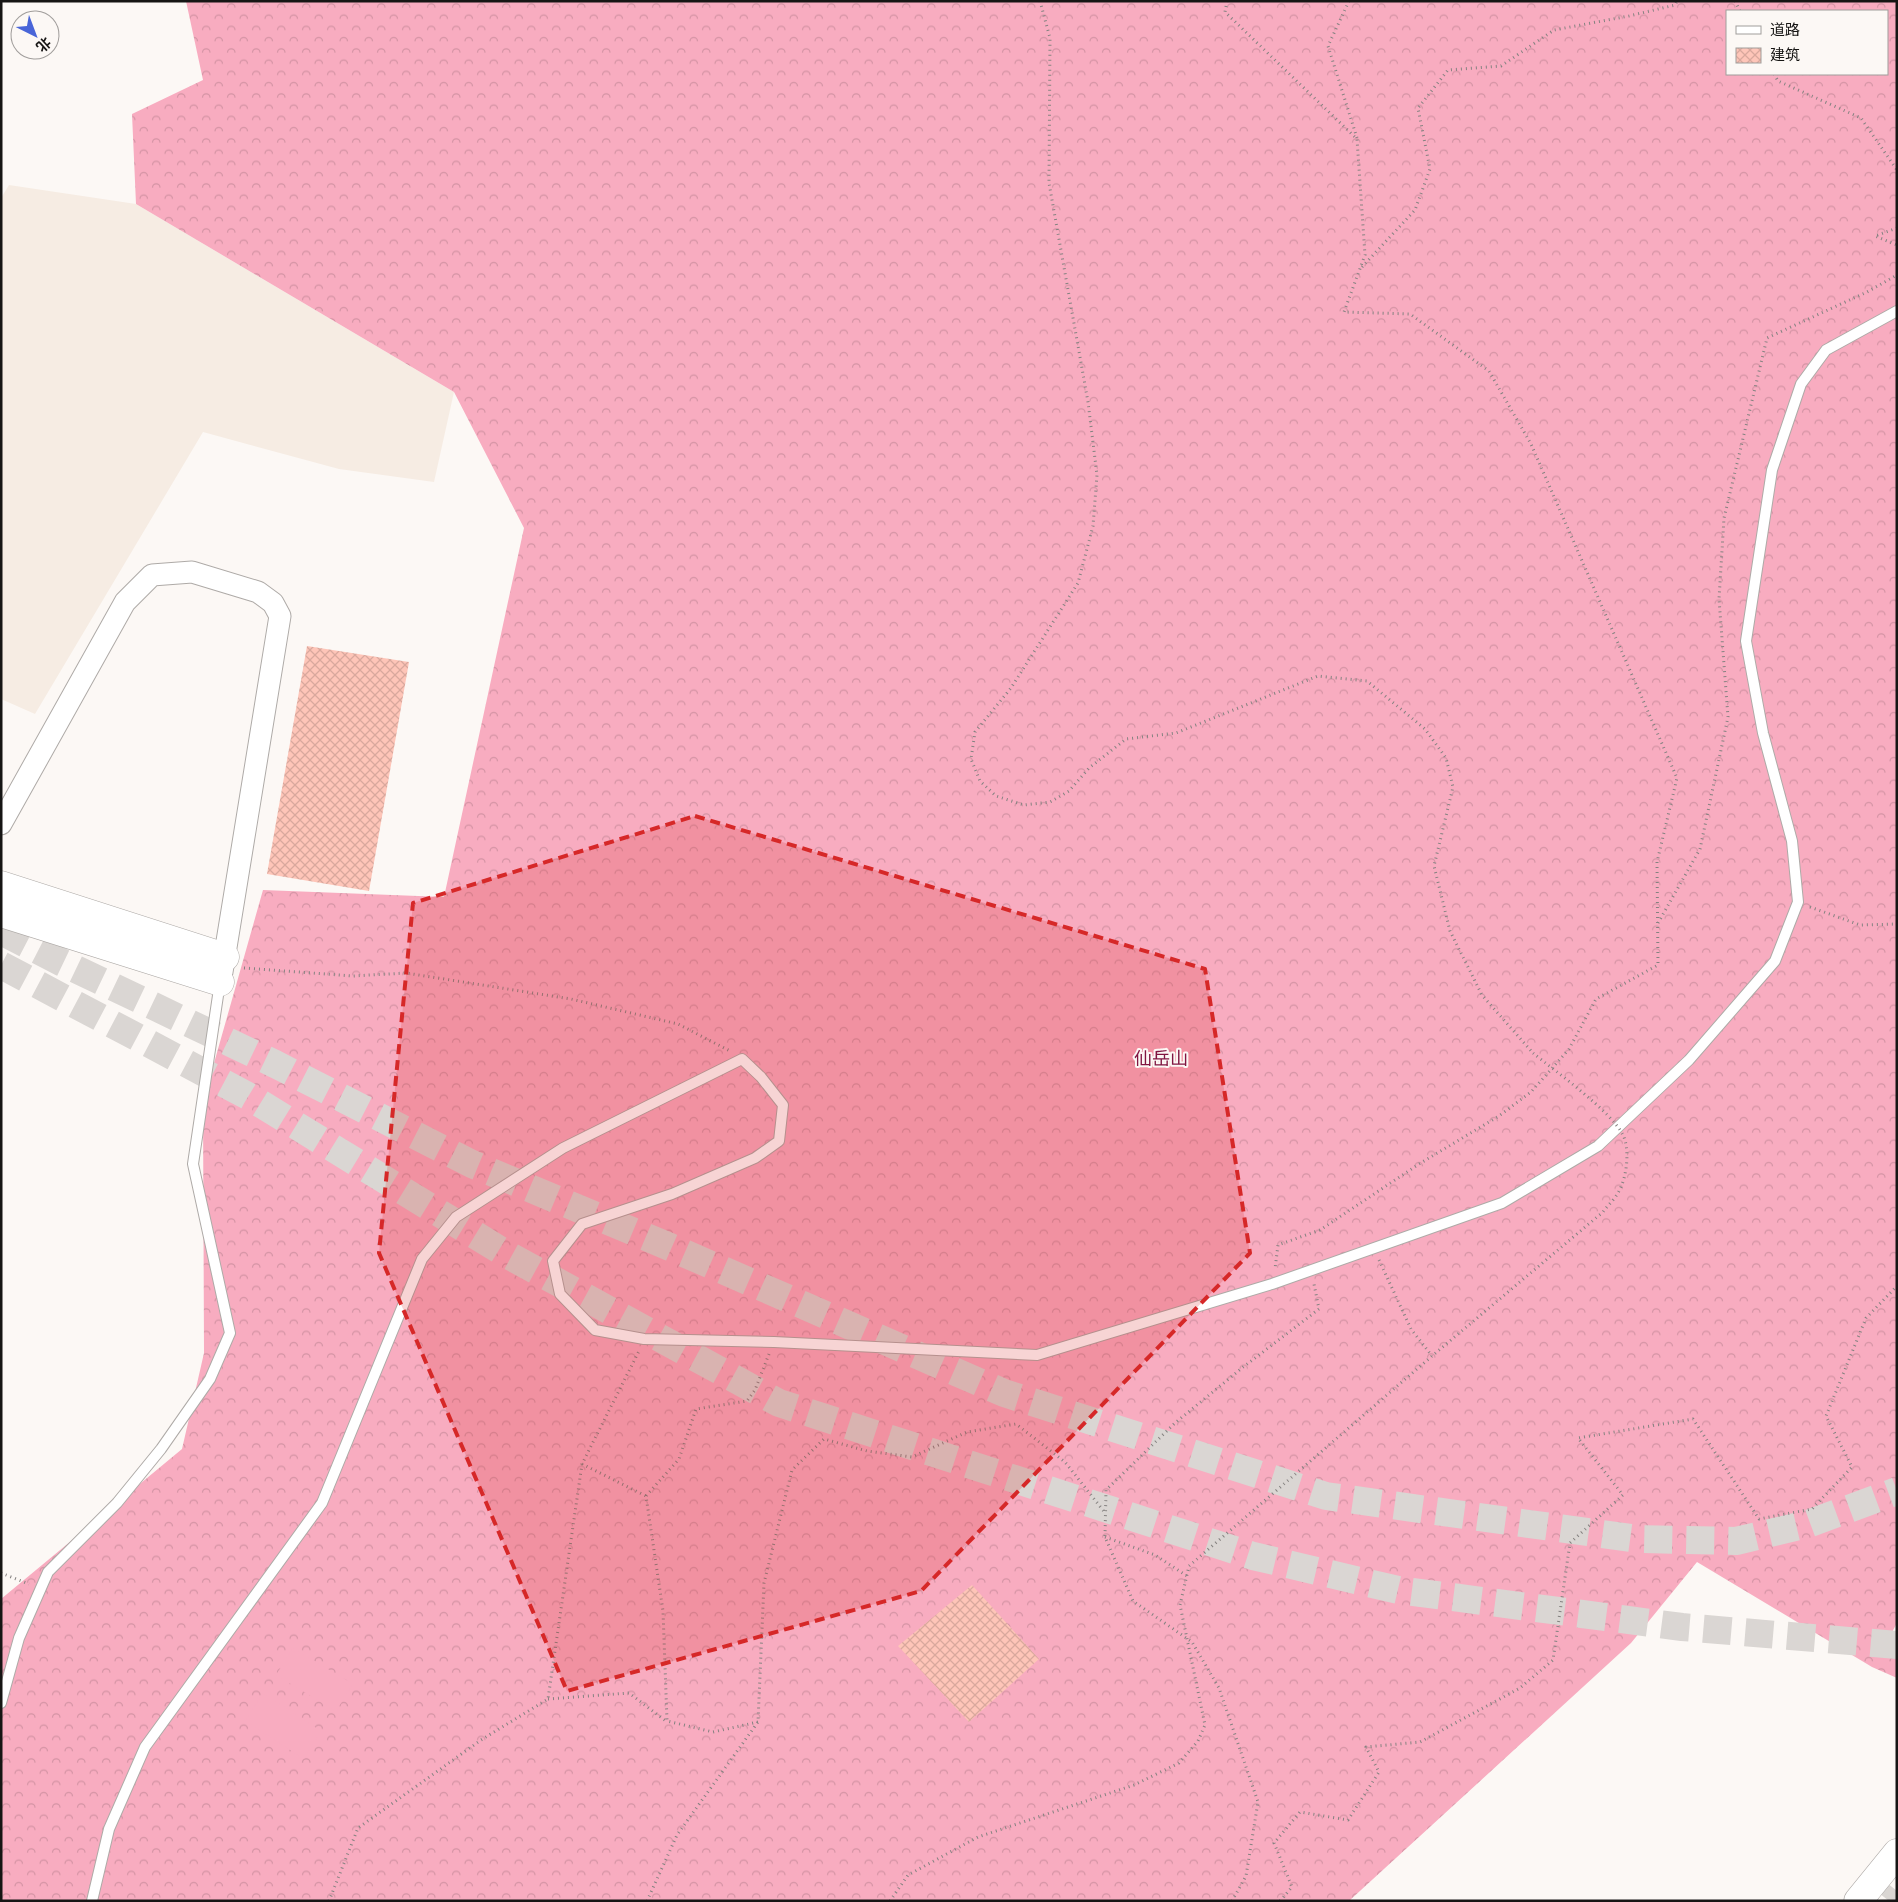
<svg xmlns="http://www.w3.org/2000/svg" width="1898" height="1902" font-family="Inter,'Noto Sans SC',sans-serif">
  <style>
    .built { fill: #f6ece3 }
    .forest { fill: url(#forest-crowns); fill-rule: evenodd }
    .pitch { fill: #f8acc0 }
    .building { fill: url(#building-cross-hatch) }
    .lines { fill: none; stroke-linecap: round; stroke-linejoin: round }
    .secondary-tunnel { stroke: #dad6d3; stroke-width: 28; stroke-dasharray: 28 14; stroke-linecap: butt }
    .lane-casing { stroke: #aeaaa7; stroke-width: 12 }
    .street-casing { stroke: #aeaaa7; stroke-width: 23 }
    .secondary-casing { stroke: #aeaaa7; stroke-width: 29 }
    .primary-casing { stroke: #aeaaa7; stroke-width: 29 }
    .path { stroke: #858280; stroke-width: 3; stroke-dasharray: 1 4; stroke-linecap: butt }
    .lane { stroke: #fff; stroke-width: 10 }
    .street { stroke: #fff; stroke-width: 21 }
    .secondary { stroke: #fff; stroke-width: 28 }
    .primary { stroke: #fff; stroke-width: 28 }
    .path-bridge { stroke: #858280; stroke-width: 3; stroke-dasharray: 1 4; stroke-linecap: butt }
    .marked { fill: #d62828; fill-opacity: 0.2; stroke: #d62828; stroke-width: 4; stroke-dasharray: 10 6; stroke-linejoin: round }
    .labels { text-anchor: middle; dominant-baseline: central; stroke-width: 4; stroke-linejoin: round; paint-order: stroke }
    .park-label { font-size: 18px; fill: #801541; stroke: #fcf8f5 }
  </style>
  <defs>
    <pattern id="forest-crowns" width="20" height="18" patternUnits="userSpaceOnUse" patternTransform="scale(1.25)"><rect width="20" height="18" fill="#f8acc0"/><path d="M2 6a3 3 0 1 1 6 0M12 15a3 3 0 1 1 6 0" fill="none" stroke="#d493a4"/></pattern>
    <pattern id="building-cross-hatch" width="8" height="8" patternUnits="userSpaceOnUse" patternTransform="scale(1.25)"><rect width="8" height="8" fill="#fec5b8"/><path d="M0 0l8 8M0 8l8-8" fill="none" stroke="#d9a89d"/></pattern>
  </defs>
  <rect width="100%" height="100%" fill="#fcf8f5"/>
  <!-- built -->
  <path class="built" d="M 9,185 L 136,204 L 454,392 L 434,482 L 339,469 L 203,432 L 35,714 L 1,699 L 1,198 Z"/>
  <!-- forest -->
  <path class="forest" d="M 186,1 L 1897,1 L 1897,1623 L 1885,1645 L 1897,1651 L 1897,1678 L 1872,1667 L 1697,1562 L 1631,1643 L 1349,1901 L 1,1901 L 1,1599 L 182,1449 L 204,1353 L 203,1102 L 263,890 L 444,897 L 524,528 L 454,392 L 136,204 L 132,114 L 203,80 ZM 1727,11 L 1887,11 L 1887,74 L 1727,74 Z"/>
  <!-- pitch -->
  <path class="pitch" d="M 293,1648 L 353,1684 L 336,1711 L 276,1675 Z
    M 263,1693 L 321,1731 L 304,1759 L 245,1721 Z"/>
  <!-- building -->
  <path class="building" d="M 307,646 L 409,662 L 369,891 L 267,874 Z
    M 972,1585 L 1039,1659 L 969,1722 L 898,1646 Z"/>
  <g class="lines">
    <!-- secondary-tunnel -->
    <path class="secondary-tunnel" d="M 1,931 L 61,962 L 275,1064 L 472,1164 L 670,1247 L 1004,1393 L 1326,1496 L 1638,1539 L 1736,1541 L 1808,1524 L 1897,1491
      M 1,965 L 248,1096 L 508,1255 L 779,1403 L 1253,1556 L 1398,1590 L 1682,1627 L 1897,1645
      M 1889,1901 L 1897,1891"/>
    <!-- lane casing -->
    <g class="lane-casing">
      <path id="lane" d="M 1,1703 L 19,1638 L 48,1572 L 117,1503 L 161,1449 L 210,1379 L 230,1333 L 193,1164 L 220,982
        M 92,1901 L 109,1829 L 145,1747 L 322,1503 L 422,1259 L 456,1217 L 563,1148 L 742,1059 L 761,1077 L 783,1105 L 779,1141 L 755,1158 L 672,1194 L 582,1224 L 553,1261 L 560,1294 L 595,1330 L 644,1339 L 774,1342 L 1037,1355 L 1272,1284 L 1502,1203 L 1598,1146 L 1689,1060 L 1775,961 L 1798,902 L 1792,841 L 1763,733 L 1746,641 L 1772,470 L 1801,384 L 1826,350 L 1897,311"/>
    </g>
    <!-- street casing -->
    <g class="street-casing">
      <path id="street" d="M 1,824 L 125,602 L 152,575 L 192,572 L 258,592 L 273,603 L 280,616 L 222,972"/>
    </g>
    <!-- secondary casing -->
    <g class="secondary-casing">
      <path id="secondary" d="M 1,885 L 225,957
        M 1,913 L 220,982"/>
    </g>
    <!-- primary casing -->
    <g class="primary-casing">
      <path id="primary" d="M 1858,1901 L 1897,1853"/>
    </g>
    <!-- path -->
    <path class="path" d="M 1040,1 L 1050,38 L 1049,183 L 1088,402 L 1097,475 L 1093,526 L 1078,583 L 1011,688 L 975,732 L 971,759 L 980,781 L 996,796 L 1024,805 L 1050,802 L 1069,791 L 1089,768 L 1126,739 L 1176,733 L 1318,676 L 1367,681 L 1425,729 L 1446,758 L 1453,787 L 1434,866 L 1450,931 L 1482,995 L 1533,1053
      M 1227,1 L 1225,12 L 1357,139 L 1365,255 L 1344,312 L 1410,314 L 1489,371 L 1531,444 L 1677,778 L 1657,862 L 1658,965 L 1596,999 L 1569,1049 L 1531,1092 L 1499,1116 L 1419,1164 L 1320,1230 L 1278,1245 L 1275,1269
      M 1349,1 L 1328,46 L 1357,138
      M 1735,1 L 1740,11
      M 1774,74 L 1778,81 L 1861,118 L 1897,170
      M 1897,228 L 1875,236 L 1897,245
      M 1362,267 L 1415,210 L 1430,169 L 1418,108 L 1448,70 L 1501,66 L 1554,30 L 1629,16 L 1675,5 L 1677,1
      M 1810,907 L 1860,925 L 1897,924
      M 1658,923 L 1700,849 L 1728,717 L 1719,599 L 1724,518 L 1767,338 L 1867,292 L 1897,275
      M 244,968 L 353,976 L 406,973 L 571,999 L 678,1024 L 730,1051
      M 1379,1260 L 1411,1329 L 1432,1356
      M 582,1464 L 646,1496
      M 1105,1537 L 1155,1555 L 1187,1576
      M 1,1573 L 29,1584
      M 548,1699 L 629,1693 L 666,1721
      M 758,1722 L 713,1732 L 667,1721 L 663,1611 L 646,1496 L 679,1459 L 696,1409 L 747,1401 L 755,1390 L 769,1354
      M 329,1901 L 358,1828 L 481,1740 L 548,1699 L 582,1464 L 639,1351
      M 647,1901 L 677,1835 L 758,1722 L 764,1583 L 792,1470 L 824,1439 L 867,1451 L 912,1457 L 967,1432 L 1016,1424 L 1065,1462 L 1106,1514
      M 1232,1901 L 1246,1876 L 1258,1802 L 1219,1688 L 1192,1642 L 1133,1601 L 1105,1537 L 1106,1490 L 1175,1423 L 1242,1368 L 1319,1309 L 1314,1284
      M 1280,1901 L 1292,1887 L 1274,1843 L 1300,1812 L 1348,1820 L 1379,1772 L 1366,1747 L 1420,1742 L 1520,1688 L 1553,1660 L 1570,1543 L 1623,1495 L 1578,1438 L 1693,1419 L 1759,1519 L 1812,1509 L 1852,1467 L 1826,1416 L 1866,1318 L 1897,1286"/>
    <!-- lane -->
    <use href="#lane" class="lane"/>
    <!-- street -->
    <use href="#street" class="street"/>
    <!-- secondary -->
    <use href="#secondary" class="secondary"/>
    <!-- primary -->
    <use href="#primary" class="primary"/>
    <!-- path-bridge -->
    <path class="path-bridge" d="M 890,1901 L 908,1875 L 978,1837 L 1134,1785 L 1179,1763 L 1198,1741 L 1205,1725 L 1180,1605 L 1189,1566 L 1432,1356 L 1603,1212 C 1608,1205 1615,1199 1619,1191 C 1627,1177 1630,1149 1623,1135 C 1611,1111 1555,1071 1533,1053"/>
  </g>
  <!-- marked area -->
  <path class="marked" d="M 695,816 L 1205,969 L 1250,1253 L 921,1591 L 567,1691 L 379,1253 L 413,903 Z"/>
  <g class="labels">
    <!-- park labels -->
    <g class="park-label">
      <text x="1161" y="1058">仙岳山</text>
    </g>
  </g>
  <!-- border -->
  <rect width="1898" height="1902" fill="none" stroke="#161514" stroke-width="5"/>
  <!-- legend -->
  <rect x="1726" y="10" width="162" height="65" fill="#fcf8f5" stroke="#a09d9b"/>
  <rect x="1736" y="26" width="25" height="8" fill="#ffffff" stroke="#a09d9b"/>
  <text x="1770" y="35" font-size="15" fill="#161514">道路</text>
  <rect x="1736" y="48" width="25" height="15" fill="url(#building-cross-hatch)" stroke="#a09d9b"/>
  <text x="1770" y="60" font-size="15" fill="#161514">建筑</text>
  <!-- north arrow -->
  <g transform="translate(35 35) rotate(138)"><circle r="24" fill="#fcf8f5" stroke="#a09d9b"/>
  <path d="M0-4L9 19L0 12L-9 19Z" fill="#4965d8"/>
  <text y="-8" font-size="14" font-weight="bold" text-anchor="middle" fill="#161514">北</text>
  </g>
</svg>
